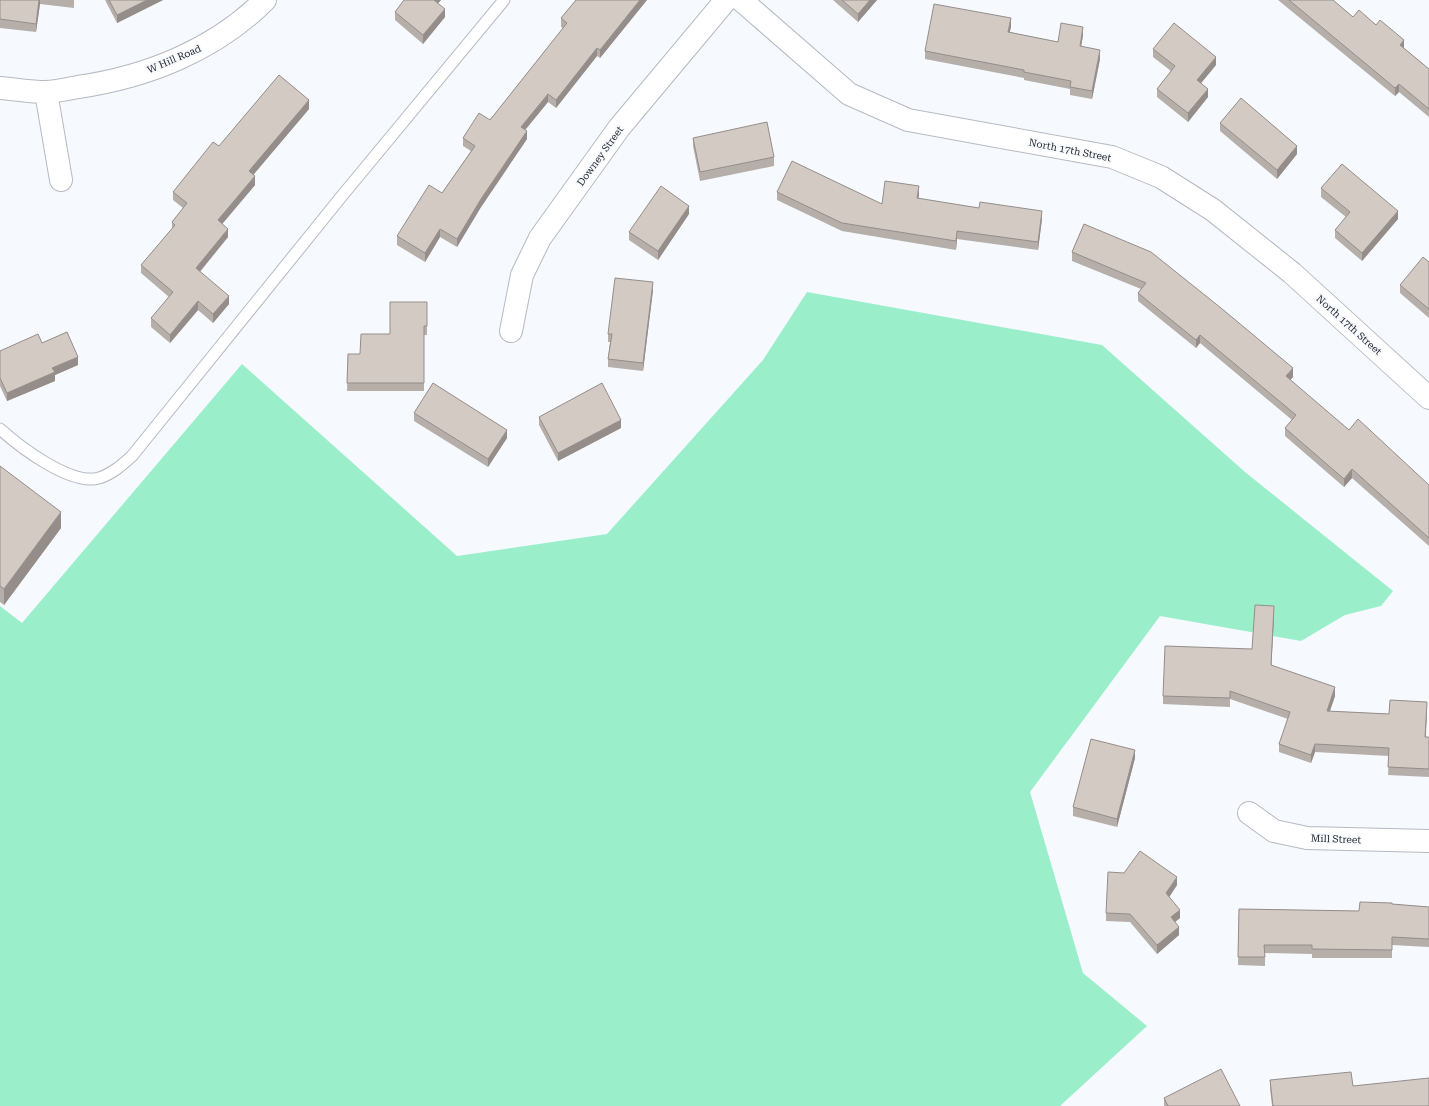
<svg xmlns="http://www.w3.org/2000/svg" width="1429" height="1106" font-family="'Roboto Serif',serif">
  <style>
    .green { fill: #9aefca }
    .lines { fill: none; stroke-linecap: round; stroke-linejoin: round }
    .lane-casing { stroke: #b5bac3; stroke-width: 13 }
    .street-casing { stroke: #b5bac3; stroke-width: 24 }
    .lane { stroke: #fff; stroke-width: 11 }
    .street { stroke: #fff; stroke-width: 22 }
    .wall { fill: #b5aea9 }
    .shaded-wall { fill: #948d89 }
    .building { fill: #d3cac4; stroke: #948d89 }
    .labels { text-anchor: middle; dominant-baseline: central; stroke-width: 3.5; stroke-linejoin: round; paint-order: stroke }
    .street-label { font-size: 10px; fill: #27292c; stroke: #f6f9fe }
  </style>
  <rect width="100%" height="100%" fill="#f6f9fe"/>
  <!-- green -->
  <path class="green" d="M 807,292 L 1102,345 L 1245,472 L 1393,591 L 1381,606 L 1345,615 L 1301,641 L 1160,616 L 1030,792 L 1083,973 L 1147,1026 L 1060,1106 L 0,1106 L 0,606 L 22,623 L 242,364 L 457,556 L 607,534 L 763,360 Z"/>
  <g class="lines">
    <!-- lane casing -->
    <g class="lane-casing">
      <path id="lane" d="M 0,429 C 20,447 71,486 99,478 C 112,474 122,465 132,456 L 341,197 L 504,0"/>
    </g>
    <!-- street casing -->
    <g class="street-casing">
      <path id="street" d="M 741,0 L 849,94 L 908,120 L 1112,157 L 1161,177 L 1213,210 L 1292,273 L 1429,398
        M 0,88 C 15,89 30,92 45,92 C 56,92 68,89 78,87 C 147,77 215,50 265,0
        M 46,92 L 61,180
        M 511,331 L 522,275 L 540,238 L 619,128 L 726,0
        M 1249,813 L 1274,831 L 1307,838 L 1429,841"/>
    </g>
    <!-- lane -->
    <use href="#lane" class="lane"/>
    <!-- street -->
    <use href="#street" class="street"/>
  </g>
  <!-- wall -->
  <path class="wall" d="M 0,0 L 74,0 L 74,8 L 40,4 L 36,32 L 0,28 Z
    M 105,0 L 163,0 L 117,23 Z
    M 404,0 L 441,0 L 438,3 L 445,17 L 423,44 L 395,20 L 395,12 Z
    M 576,0 L 647,0 L 600,58 L 597,56 L 556,108 L 548,102 L 525,130 L 527,139 L 481,207 L 457,247 L 440,237 L 425,262 L 397,245 L 397,236 L 442,193 L 471,151 L 463,146 L 463,138 L 490,120 L 563,28 L 561,27 L 561,18 Z
    M 833,0 L 877,0 L 858,22 Z
    M 1278,0 L 1333,0 L 1353,17 L 1404,48 L 1429,69 L 1429,117 L 1399,92 L 1395,96 Z
    M 1011,27 L 1009,32 L 1058,42 L 1083,35 L 1081,46 L 1100,59 L 1092,99 L 1070,95 L 1070,89 L 1024,80 L 1024,78 L 925,59 L 925,51 Z
    M 1153,49 L 1216,65 L 1201,83 L 1208,97 L 1188,122 L 1157,97 L 1157,89 L 1171,71 L 1153,57 Z
    M 309,109 L 253,175 L 255,185 L 222,224 L 228,237 L 200,272 L 229,304 L 213,323 L 198,310 L 170,343 L 151,327 L 151,318 L 169,297 L 141,273 L 141,265 L 172,229 L 172,222 L 183,208 L 173,200 L 173,192 L 219,146 Z
    M 1220,123 L 1297,154 L 1277,179 L 1220,131 Z
    M 693,138 L 774,157 L 774,166 L 700,181 L 693,146 Z
    M 1321,188 L 1398,219 L 1362,261 L 1335,238 L 1335,230 L 1346,217 L 1321,197 Z
    M 777,192 L 882,204 L 919,195 L 918,199 L 1042,219 L 1038,250 L 957,239 L 956,250 L 842,231 L 777,200 Z
    M 689,214 L 658,260 L 629,240 L 629,232 Z
    M 1084,224 L 1293,377 L 1290,380 L 1349,430 L 1429,485 L 1429,546 L 1352,478 L 1344,487 L 1285,436 L 1285,428 L 1292,420 L 1200,343 L 1196,348 L 1138,301 L 1138,293 L 1141,289 L 1072,261 L 1072,252 Z
    M 1429,262 L 1429,318 L 1400,293 L 1400,285 Z
    M 653,290 L 643,371 L 608,367 L 608,359 L 610,342 L 608,342 L 608,334 Z
    M 427,302 L 427,335 L 424,335 L 424,391 L 347,391 L 348,354 L 360,354 L 390,334 Z
    M 0,351 L 78,365 L 55,375 L 55,381 L 7,401 L 0,386 Z
    M 414,413 L 507,438 L 488,467 L 414,421 Z
    M 539,417 L 621,428 L 558,461 L 539,425 Z
    M 0,466 L 61,528 L 4,605 L 0,602 Z
    M 1274,615 L 1271,665 L 1335,696 L 1330,711 L 1389,714 L 1427,710 L 1426,737 L 1429,737 L 1429,777 L 1388,775 L 1389,756 L 1315,752 L 1311,763 L 1279,752 L 1279,744 L 1288,719 L 1230,699 L 1230,707 L 1163,704 L 1163,696 L 1252,649 Z
    M 1135,758 L 1117,827 L 1073,816 L 1073,807 Z
    M 1177,885 L 1169,897 L 1180,918 L 1175,922 L 1179,935 L 1157,954 L 1130,922 L 1106,921 L 1106,913 Z
    M 1392,904 L 1429,907 L 1429,947 L 1392,945 L 1392,958 L 1312,958 L 1312,954 L 1265,953 L 1265,966 L 1238,965 L 1239,909 L 1359,911 Z
    M 1270,1080 L 1353,1086 L 1429,1106 L 1272,1106 L 1270,1088 Z
    M 1164,1098 L 1240,1106 L 1164,1106 Z"/>
  <!-- shaded-wall -->
  <path class="shaded-wall" d="M 39,0 L 40,0 L 40,4 L 36,32 L 36,24 Z
    M 147,0 L 163,0 L 117,23 L 117,15 Z
    M 434,0 L 441,0 L 434,8 Z
    M 640,0 L 647,0 L 600,58 L 600,50 Z
    M 870,0 L 877,0 L 858,22 L 858,14 Z
    M 445,9 L 445,17 L 423,44 L 423,35 Z
    M 1011,18 L 1011,27 L 1008,40 L 1008,32 Z
    M 1083,27 L 1083,35 L 1080,54 L 1080,46 Z
    M 1404,40 L 1404,49 L 1400,45 Z
    M 597,48 L 597,56 L 556,108 L 556,100 Z
    M 1100,50 L 1100,59 L 1092,99 L 1092,91 Z
    M 1216,57 L 1216,65 L 1197,88 L 1197,80 Z
    M 1399,84 L 1399,92 L 1395,96 L 1395,88 Z
    M 1208,89 L 1208,97 L 1188,122 L 1188,113 Z
    M 548,94 L 548,102 L 521,135 L 521,127 Z
    M 309,100 L 309,109 L 249,180 L 249,171 Z
    M 527,131 L 527,139 L 481,207 L 457,247 L 457,239 L 481,199 Z
    M 1297,146 L 1297,154 L 1277,179 L 1277,170 Z
    M 255,176 L 255,185 L 218,229 L 218,220 Z
    M 919,186 L 919,195 L 917,207 L 917,198 Z
    M 689,206 L 689,214 L 658,260 L 658,251 Z
    M 1042,211 L 1042,219 L 1038,250 L 1038,242 Z
    M 1398,211 L 1398,219 L 1362,261 L 1362,253 Z
    M 228,229 L 228,237 L 196,276 L 196,268 Z
    M 440,229 L 440,237 L 425,262 L 425,253 Z
    M 957,231 L 957,239 L 956,250 L 956,241 Z
    M 653,282 L 653,290 L 643,371 L 643,363 Z
    M 229,296 L 229,304 L 213,323 L 213,314 Z
    M 198,301 L 198,310 L 170,343 L 170,335 Z
    M 1200,335 L 1200,343 L 1196,348 L 1196,340 Z
    M 78,357 L 78,365 L 55,375 L 55,381 L 7,401 L 7,393 L 52,368 Z
    M 1293,368 L 1293,377 L 1286,385 L 1286,376 Z
    M 621,420 L 621,428 L 558,461 L 558,453 Z
    M 507,430 L 507,438 L 488,467 L 488,459 Z
    M 1352,469 L 1352,478 L 1344,487 L 1344,479 Z
    M 61,512 L 61,528 L 4,605 L 4,589 Z
    M 1274,606 L 1274,615 L 1271,673 L 1271,665 Z
    M 1335,687 L 1335,696 L 1327,719 L 1327,711 Z
    M 1427,702 L 1427,710 L 1425,745 L 1425,737 Z
    M 1315,744 L 1315,752 L 1311,763 L 1311,755 Z
    M 1135,750 L 1135,758 L 1117,827 L 1117,819 Z
    M 1177,877 L 1177,885 L 1166,902 L 1166,893 Z
    M 1180,910 L 1180,918 L 1171,925 L 1171,917 Z
    M 1179,927 L 1179,935 L 1157,954 L 1157,945 Z"/>
  <!-- building -->
  <path class="building" d="M 0,0 L 39,0 L 36,24 L 0,19 Z
    M 109,0 L 147,0 L 117,15 Z
    M 404,0 L 434,0 L 445,9 L 423,35 L 395,12 Z
    M 576,0 L 640,0 L 600,50 L 597,48 L 556,100 L 548,94 L 521,127 L 527,131 L 481,199 L 457,239 L 440,229 L 425,253 L 397,236 L 429,185 L 442,193 L 475,146 L 463,138 L 479,113 L 490,120 L 567,23 L 561,18 Z
    M 842,0 L 870,0 L 858,14 Z
    M 1289,0 L 1333,0 L 1353,17 L 1359,10 L 1376,25 L 1380,20 L 1404,40 L 1400,45 L 1429,69 L 1429,109 L 1399,84 L 1395,88 Z
    M 934,4 L 1011,18 L 1008,32 L 1058,42 L 1061,23 L 1083,27 L 1080,46 L 1100,50 L 1092,91 L 1070,87 L 1071,81 L 1024,72 L 1024,70 L 925,51 Z
    M 1174,23 L 1216,57 L 1197,80 L 1208,89 L 1188,113 L 1157,89 L 1175,66 L 1153,49 Z
    M 279,75 L 309,100 L 249,171 L 255,176 L 218,220 L 228,229 L 196,268 L 229,296 L 213,314 L 198,301 L 170,335 L 151,318 L 173,292 L 141,265 L 175,225 L 172,222 L 187,203 L 173,192 L 213,142 L 219,146 Z
    M 1241,98 L 1297,146 L 1277,170 L 1220,123 Z
    M 767,122 L 774,157 L 700,172 L 693,138 Z
    M 792,161 L 882,204 L 885,181 L 919,186 L 917,198 L 979,208 L 980,202 L 1042,211 L 1038,242 L 957,231 L 956,241 L 842,223 L 777,192 Z
    M 1342,164 L 1398,211 L 1362,253 L 1335,230 L 1350,212 L 1321,188 Z
    M 661,186 L 689,206 L 658,251 L 629,232 Z
    M 1084,224 L 1151,252 L 1221,308 L 1293,368 L 1286,376 L 1349,430 L 1358,419 L 1429,485 L 1429,538 L 1352,469 L 1344,479 L 1285,428 L 1296,415 L 1200,335 L 1196,340 L 1138,293 L 1146,283 L 1072,252 Z
    M 1423,257 L 1429,262 L 1429,309 L 1400,285 Z
    M 615,278 L 653,282 L 643,363 L 608,359 L 612,334 L 608,334 Z
    M 390,302 L 427,302 L 427,326 L 424,326 L 424,383 L 347,383 L 348,354 L 360,354 L 361,334 L 390,334 Z
    M 67,332 L 78,357 L 52,368 L 55,372 L 7,393 L 0,378 L 0,351 L 38,334 L 42,343 Z
    M 433,383 L 507,430 L 488,459 L 414,413 Z
    M 602,383 L 621,420 L 558,453 L 539,417 Z
    M 0,466 L 61,512 L 4,589 L 0,586 Z
    M 1255,605 L 1274,606 L 1271,665 L 1335,687 L 1327,711 L 1389,714 L 1390,700 L 1427,702 L 1425,737 L 1429,737 L 1429,769 L 1388,767 L 1389,748 L 1315,744 L 1311,755 L 1279,744 L 1290,712 L 1230,691 L 1230,698 L 1163,696 L 1165,646 L 1252,649 Z
    M 1091,739 L 1135,750 L 1117,819 L 1073,807 Z
    M 1140,851 L 1177,877 L 1166,893 L 1180,910 L 1171,917 L 1179,927 L 1157,945 L 1130,914 L 1106,913 L 1108,872 L 1124,873 Z
    M 1360,902 L 1392,903 L 1392,904 L 1429,907 L 1429,939 L 1392,937 L 1392,950 L 1312,949 L 1312,945 L 1264,945 L 1265,957 L 1238,957 L 1239,909 L 1359,911 Z
    M 1221,1069 L 1240,1106 L 1168,1106 L 1164,1098 Z
    M 1351,1072 L 1353,1086 L 1429,1078 L 1429,1106 L 1273,1106 L 1270,1080 Z"/>
  <g class="labels">
    <!-- street labels -->
    <g class="street-label">
      <text transform="translate(174 59) rotate(-23)">W Hill Road</text>
      <text transform="translate(1070 150) rotate(11)">North 17th Street</text>
      <text transform="translate(600 156) rotate(-54)">Downey Street</text>
      <text transform="translate(1349 325) rotate(42)">North 17th Street</text>
      <text transform="translate(1336 839) rotate(2)">Mill Street</text>
    </g>
  </g>
</svg>
